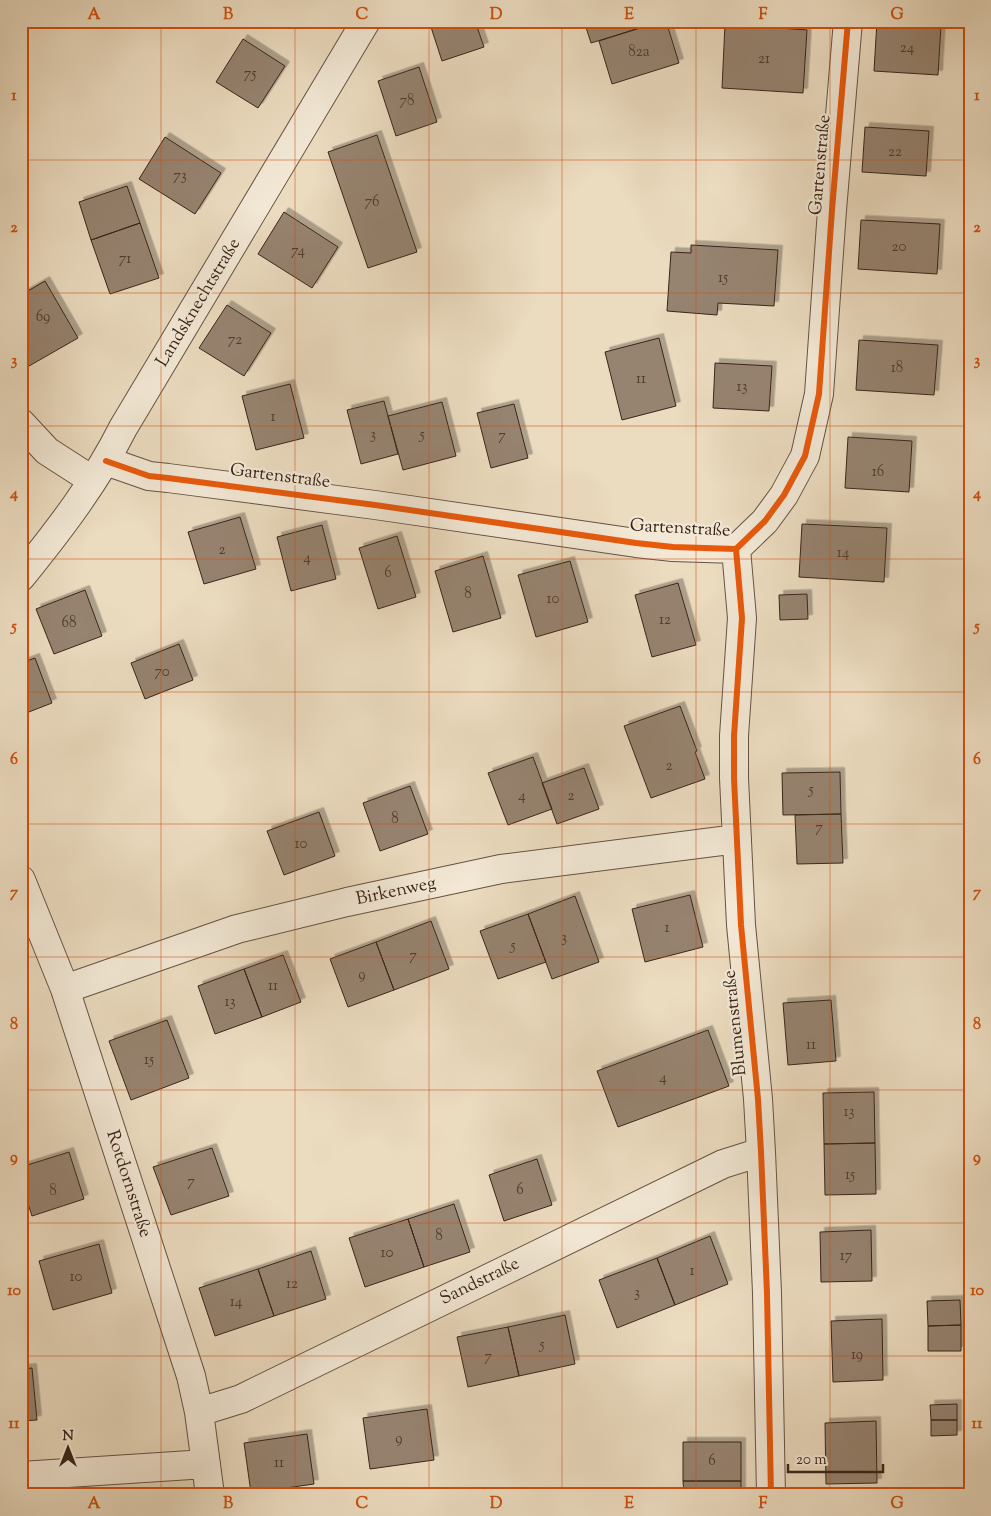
<svg xmlns="http://www.w3.org/2000/svg" width="991" height="1516" font-family="'Sorts Mill Goudy',serif">
  <style>
    .building { fill: #96836f; stroke: #3a2419; filter: url(#shadow) }
    .lines { fill: none; stroke-linecap: round; stroke-linejoin: round }
    .minor-casing { stroke: #665242; stroke-width: 30 }
    .minor { stroke: #f2e8d5; stroke-width: 28 }
    .cycleway-casing { stroke: #f2e8d5; stroke-width: 9 }
    .cycleway { stroke: #e8590c; stroke-width: 6 }
    .grid { fill: none; stroke: #ce510e; stroke-width: 1; stroke-opacity: 0.55 }
    .labels { text-anchor: middle; dominant-baseline: central; stroke-width: 4.5; stroke-linejoin: round; paint-order: stroke }
    .number-label { font-size: 15px; fill: #513c2e }
    .street-label { font-size: 18px; fill: #3a2419; stroke: #f2e8d5 }
    .neatline { fill: none; stroke: #ce510e; stroke-width: 2 }
    .grid-label { font-size: 16px; text-anchor: middle; font-weight: bold; fill: #ce510e }
  </style>
  <defs>
    <filter id="shadow"><feDropShadow dx="4.5" dy="-4.5" stdDeviation="0" flood-color="#0004"/></filter>
  </defs>
  <rect width="100%" height="100%" fill="#ebdbbf"/>
  <filter id="stains"><feTurbulence type="fractalNoise" baseFrequency=".004" numOctaves="4"/><feColorMatrix values="0 0 0 0 .2 0 0 0 0 .09 0 0 0 0 .02 0 0 0 .5 -.17"/></filter>
  <radialGradient id="worn" r=".72"><stop offset=".6" stop-color="#630" stop-opacity="0"/><stop offset="1" stop-color="#630" stop-opacity=".3"/></radialGradient>
  <!-- building -->
  <path class="building" d="M 429,21 L 475,21 L 484,47 L 442,61 Z
    M 584,21 L 659,21 L 659,22 L 591,43 Z
    M 662,21 L 666,21 L 679,63 L 612,84 L 599,41 Z
    M 877,21 L 941,25 L 938,75 L 874,71 Z
    M 725,24 L 807,30 L 803,93 L 722,88 Z
    M 243,39 L 285,66 L 258,108 L 216,82 Z
    M 419,67 L 437,122 L 396,136 L 378,81 Z
    M 865,127 L 929,131 L 926,176 L 862,172 Z
    M 377,135 L 417,252 L 368,268 L 328,152 Z
    M 165,137 L 221,173 L 195,214 L 139,179 Z
    M 127,186 L 140,223 L 91,240 L 79,202 Z
    M 284,212 L 338,247 L 312,288 L 258,254 Z
    M 861,220 L 940,224 L 937,274 L 858,269 Z
    M 140,223 L 159,278 L 110,294 L 91,240 Z
    M 691,245 L 778,250 L 774,306 L 718,303 L 717,315 L 667,311 L 671,252 L 691,253 Z
    M 45,281 L 78,338 L 29,366 L 21,353 L 21,295 Z
    M 227,305 L 271,333 L 244,376 L 199,348 Z
    M 659,338 L 676,406 L 622,420 L 605,352 Z
    M 859,340 L 938,345 L 934,395 L 856,390 Z
    M 715,363 L 772,366 L 769,411 L 713,408 Z
    M 290,384 L 304,438 L 256,450 L 242,396 Z
    M 384,401 L 398,454 L 361,464 L 347,410 Z
    M 442,402 L 456,456 L 403,470 L 388,416 Z
    M 514,404 L 528,458 L 491,468 L 477,413 Z
    M 848,437 L 912,441 L 909,492 L 845,488 Z
    M 240,517 L 256,569 L 204,584 L 188,532 Z
    M 802,524 L 887,528 L 884,582 L 799,577 Z
    M 322,525 L 336,579 L 291,591 L 277,537 Z
    M 397,536 L 416,597 L 378,609 L 359,548 Z
    M 483,556 L 501,618 L 453,632 L 435,571 Z
    M 570,561 L 588,622 L 536,637 L 518,575 Z
    M 678,583 L 696,645 L 652,657 L 635,595 Z
    M 85,590 L 102,636 L 54,654 L 36,609 Z
    M 807,594 L 808,619 L 780,620 L 779,595 Z
    M 179,644 L 193,680 L 145,699 L 131,663 Z
    M 35,658 L 52,703 L 21,715 L 21,663 Z
    M 680,706 L 697,751 L 695,752 L 705,779 L 651,798 L 624,726 Z
    M 533,757 L 552,809 L 508,825 L 488,773 Z
    M 584,768 L 599,809 L 557,824 L 542,783 Z
    M 840,772 L 841,814 L 783,815 L 782,773 Z
    M 410,786 L 428,834 L 380,851 L 363,803 Z
    M 319,812 L 335,856 L 284,875 L 267,831 Z
    M 841,814 L 843,863 L 797,864 L 795,815 Z
    M 690,895 L 703,947 L 645,962 L 632,909 Z
    M 575,896 L 599,962 L 552,979 L 528,914 Z
    M 528,914 L 546,962 L 498,979 L 480,931 Z
    M 431,921 L 449,969 L 394,990 L 376,942 Z
    M 376,942 L 394,990 L 348,1007 L 330,959 Z
    M 283,955 L 301,1002 L 262,1017 L 244,969 Z
    M 244,969 L 262,1017 L 215,1034 L 198,986 Z
    M 831,1000 L 836,1061 L 788,1065 L 783,1003 Z
    M 167,1020 L 189,1078 L 131,1100 L 109,1041 Z
    M 708,1030 L 729,1086 L 618,1127 L 597,1071 Z
    M 874,1092 L 875,1143 L 824,1144 L 823,1093 Z
    M 875,1143 L 876,1194 L 825,1195 L 824,1144 Z
    M 212,1148 L 229,1196 L 171,1215 L 153,1167 Z
    M 69,1152 L 84,1199 L 32,1216 L 21,1182 L 21,1167 Z
    M 537,1159 L 552,1205 L 504,1221 L 489,1175 Z
    M 454,1204 L 470,1252 L 424,1267 L 408,1219 Z
    M 408,1219 L 424,1267 L 365,1287 L 349,1238 Z
    M 871,1230 L 872,1281 L 821,1282 L 820,1232 Z
    M 710,1236 L 728,1284 L 675,1305 L 657,1258 Z
    M 99,1244 L 112,1293 L 53,1310 L 39,1261 Z
    M 311,1251 L 326,1299 L 274,1316 L 258,1269 Z
    M 657,1258 L 675,1305 L 617,1328 L 599,1280 Z
    M 258,1269 L 274,1316 L 215,1336 L 199,1288 Z
    M 960,1300 L 961,1325 L 928,1326 L 927,1301 Z
    M 565,1315 L 575,1364 L 519,1376 L 508,1327 Z
    M 882,1319 L 883,1380 L 833,1382 L 831,1321 Z
    M 961,1325 L 961,1351 L 928,1351 L 928,1326 Z
    M 508,1327 L 519,1376 L 468,1387 L 457,1337 Z
    M 32,1368 L 37,1420 L 21,1421 L 21,1369 Z
    M 957,1404 L 957,1420 L 931,1420 L 930,1405 Z
    M 427,1409 L 434,1460 L 370,1469 L 363,1418 Z
    M 931,1420 L 957,1420 L 957,1435 L 931,1436 Z
    M 876,1421 L 877,1483 L 826,1484 L 825,1423 Z
    M 307,1434 L 314,1484 L 251,1493 L 244,1443 Z
    M 683,1442 L 741,1442 L 741,1481 L 683,1481 Z
    M 683,1481 L 741,1481 L 741,1495 L 684,1495 Z"/>
  <g class="lines">
    <!-- minor casing -->
    <g class="minor-casing">
      <path id="minor" d="M 21,423 L 47,451 L 92,480
        M 106,461 L 149,476 L 168,478 L 375,505 L 636,543 L 673,547 L 736,549 L 765,521 L 784,495 L 805,456 L 819,394 L 832,210 L 848,21
        M 736,549 L 742,618 L 734,736 L 734,778 L 741,925 L 758,1099 L 761,1152 L 767,1293 L 771,1495
        M 21,577 C 59,530 96,482 123,428 L 366,21
        M 21,880 L 65,989 L 191,1376 L 199,1412 L 210,1495
        M 65,989 L 237,929 L 347,902 L 501,869 L 737,839
        M 199,1412 L 241,1399 L 723,1164 L 761,1152
        M 21,1476 L 206,1464"/>
    </g>
    <!-- minor -->
    <use href="#minor" class="minor"/>
    <!-- cycleway casing -->
    <g class="cycleway-casing">
      <path id="cycleway" d="M 106,461 L 149,476 L 168,478 L 375,505 L 636,543 L 673,547 L 736,549 L 765,521 L 784,495 L 805,456 L 819,394 L 832,210 L 848,21
        M 736,549 L 742,618 L 734,736 L 734,778 L 741,925 L 758,1099 L 761,1152 L 767,1293 L 771,1495"/>
    </g>
    <!-- cycleway -->
    <use href="#cycleway" class="cycleway"/>
  </g>
  <!-- grid -->
  <path class="grid" d="M 161,21 L 161,1495M 295,21 L 295,1495M 429,21 L 429,1495M 562,21 L 562,1495M 696,21 L 696,1495M 830,21 L 830,1495M 21,160 L 970,160M 21,293 L 970,293M 21,426 L 970,426M 21,559 L 970,559M 21,692 L 970,692M 21,824 L 970,824M 21,957 L 970,957M 21,1090 L 970,1090M 21,1223 L 970,1223M 21,1356 L 970,1356"/>
  <g class="labels">
    <!-- number labels -->
    <g class="number-label">
      <text x="907" y="48">24</text>
      <text x="639" y="52">82a</text>
      <text x="764" y="59">21</text>
      <text x="250" y="74">75</text>
      <text x="407" y="101">78</text>
      <text x="895" y="152">22</text>
      <text x="180" y="176">73</text>
      <text x="372" y="202">76</text>
      <text x="899" y="247">20</text>
      <text x="298" y="251">74</text>
      <text x="125" y="259">71</text>
      <text x="723" y="278">15</text>
      <text x="43" y="317">69</text>
      <text x="235" y="340">72</text>
      <text x="897" y="368">18</text>
      <text x="641" y="379">11</text>
      <text x="742" y="387">13</text>
      <text x="273" y="417">1</text>
      <text x="373" y="435">3</text>
      <text x="422" y="435">5</text>
      <text x="502" y="436">7</text>
      <text x="878" y="472">16</text>
      <text x="222" y="550">2</text>
      <text x="843" y="553">14</text>
      <text x="307" y="558">4</text>
      <text x="388" y="573">6</text>
      <text x="468" y="594">8</text>
      <text x="553" y="599">10</text>
      <text x="665" y="620">12</text>
      <text x="69" y="623">68</text>
      <text x="162" y="672">70</text>
      <text x="669" y="766">2</text>
      <text x="811" y="790">5</text>
      <text x="522" y="796">4</text>
      <text x="571" y="796">2</text>
      <text x="395" y="819">8</text>
      <text x="819" y="828">7</text>
      <text x="301" y="844">10</text>
      <text x="667" y="928">1</text>
      <text x="564" y="938">3</text>
      <text x="513" y="946">5</text>
      <text x="413" y="956">7</text>
      <text x="362" y="975">9</text>
      <text x="273" y="986">11</text>
      <text x="230" y="1002">13</text>
      <text x="811" y="1045">11</text>
      <text x="149" y="1060">15</text>
      <text x="663" y="1078">4</text>
      <text x="849" y="1112">13</text>
      <text x="850" y="1175">15</text>
      <text x="191" y="1182">7</text>
      <text x="520" y="1190">6</text>
      <text x="53" y="1191">8</text>
      <text x="439" y="1236">8</text>
      <text x="387" y="1253">10</text>
      <text x="846" y="1256">17</text>
      <text x="692" y="1271">1</text>
      <text x="76" y="1277">10</text>
      <text x="292" y="1284">12</text>
      <text x="637" y="1293">3</text>
      <text x="236" y="1302">14</text>
      <text x="542" y="1345">5</text>
      <text x="857" y="1355">19</text>
      <text x="488" y="1357">7</text>
      <text x="399" y="1439">9</text>
      <text x="712" y="1461">6</text>
      <text x="279" y="1463">11</text>
    </g>
    <!-- street labels -->
    <g class="street-label">
      <text transform="translate(821 165) rotate(-85)">Gartenstraße</text>
      <text transform="translate(199 303) rotate(-59)">Landsknechtstraße</text>
      <text transform="translate(280 477) rotate(7)">Gartenstraße</text>
      <text transform="translate(680 529) rotate(3)">Gartenstraße</text>
      <text transform="translate(396 892) rotate(-12)">Birkenweg</text>
      <text transform="translate(736 1023) rotate(-96)">Blumenstraße</text>
      <text transform="translate(128 1184) rotate(72)">Rotdornstraße</text>
      <text transform="translate(480 1282) rotate(-26)">Sandstraße</text>
    </g>
  </g>
  <!-- margin -->
  <rect width="991" height="1516" fill="none" stroke="#ebdbbf" stroke-width="55"/>
  <!-- north arrow -->
  <g transform="translate(68 1448)" stroke="#f2e8d5" stroke-width="4" paint-order="stroke">
  <path d="M0-4L9 19L0 12L-9 19Z" fill="#3a2419"/>
  <text y="-8" font-size="14" font-weight="bold" text-anchor="middle" fill="#3a2419">N</text>
  </g>
  <!-- scale -->
  <path d="M788 1464v8h95v-8" fill="none" stroke="#3a2419" stroke-width="2.5"/>
  <text x="796" y="1464" font-size="15" fill="#3a2419" stroke="#f2e8d5" stroke-width="4" paint-order="stroke">20 m</text>
  <rect x="28" y="28" width="936" height="1460" class="neatline"/>
  <g class="grid-label">
    <text x="94" y="19">A</text>
    <text x="228" y="19">B</text>
    <text x="362" y="19">C</text>
    <text x="496" y="19">D</text>
    <text x="629" y="19">E</text>
    <text x="763" y="19">F</text>
    <text x="897" y="19">G</text>
    <text x="14" y="100">1</text>
    <text x="977" y="100">1</text>
    <text x="14" y="232">2</text>
    <text x="977" y="232">2</text>
    <text x="14" y="365">3</text>
    <text x="977" y="365">3</text>
    <text x="14" y="498">4</text>
    <text x="977" y="498">4</text>
    <text x="14" y="631">5</text>
    <text x="977" y="631">5</text>
    <text x="14" y="764">6</text>
    <text x="977" y="764">6</text>
    <text x="14" y="897">7</text>
    <text x="977" y="897">7</text>
    <text x="14" y="1029">8</text>
    <text x="977" y="1029">8</text>
    <text x="14" y="1162">9</text>
    <text x="977" y="1162">9</text>
    <text x="14" y="1295">10</text>
    <text x="977" y="1295">10</text>
    <text x="14" y="1428">11</text>
    <text x="977" y="1428">11</text>
    <text x="94" y="1508">A</text>
    <text x="228" y="1508">B</text>
    <text x="362" y="1508">C</text>
    <text x="496" y="1508">D</text>
    <text x="629" y="1508">E</text>
    <text x="763" y="1508">F</text>
    <text x="897" y="1508">G</text>
  </g>
  <rect width="100%" height="100%" filter="url(#stains)"/>
  <rect width="100%" height="100%" fill="url(#worn)"/>
</svg>
